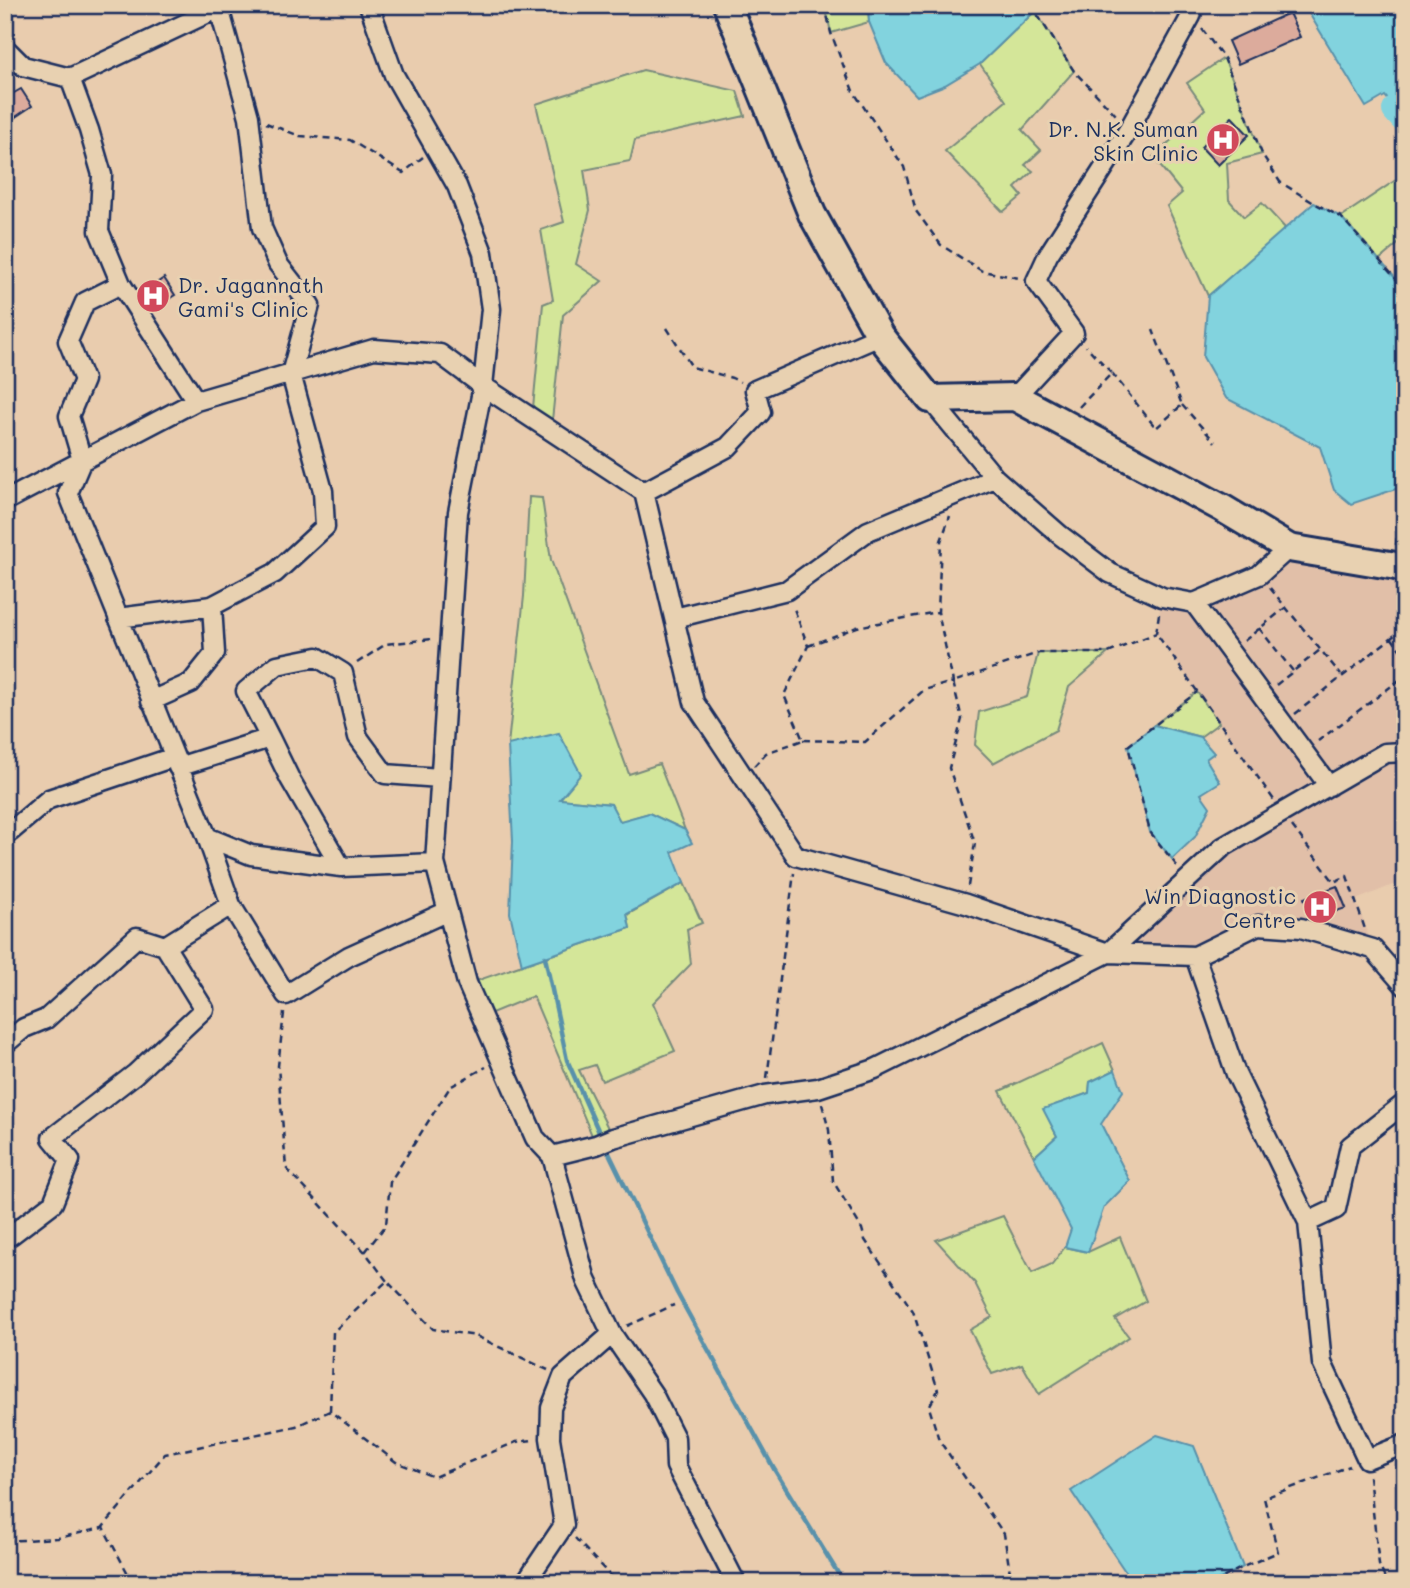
<svg xmlns="http://www.w3.org/2000/svg" width="1410" height="1588" font-family="Mali,sans-serif">
  <style>
    .built { fill: #e1bfa8 }
    .green { fill: #d4e699; stroke: #788a7c; stroke-width: 2 }
    .water { fill: #82d3de; stroke: #5991ab; stroke-width: 2 }
    .lines { fill: none; stroke-linecap: round; stroke-linejoin: round }
    .stream { stroke: #5991ab; stroke-width: 4.5 }
    .river { stroke: #82d3de; stroke-width: 28 }
    .building { fill: #dcab9c; stroke: #1b2f5e; stroke-width: 2 }
    .minor-casing { stroke: #1b2f5e; stroke-width: 23 }
    .secondary-casing { stroke: #1b2f5e; stroke-width: 32 }
    .path { stroke: #1b2f5e; stroke-width: 2.5; stroke-dasharray: 7 5; stroke-linecap: butt }
    .minor { stroke: #e8d1b1; stroke-width: 18 }
    .secondary { stroke: #e8d1b1; stroke-width: 26 }
    .labels { text-anchor: middle; dominant-baseline: central; stroke-width: 6; stroke-linejoin: round; paint-order: stroke }
    .poi-label { font-size: 21px; fill: #1b2f5e; stroke: #e8d1b1; text-anchor: end }
  </style>
  <rect width="100%" height="100%" fill="#e9ccae"/>
  <filter id="ink" filterUnits="userSpaceOnUse"><feTurbulence type="fractalNoise" baseFrequency=".0143" numOctaves="2"/><feDisplacementMap in="SourceGraphic" scale="14" xChannelSelector="R" yChannelSelector="G"/><feConvolveMatrix kernelMatrix="1 2 1 2 8 2 1 2 1" color-interpolation-filters="sRGB"/></filter>
  <g filter="url(#ink)">
    <!-- built -->
    <path class="built" d="M 1289,548 L 1405,569 L 1405,880 L 1356,900 L 1373,949 L 1258,925 L 1195,956 L 1108,953 L 1223,847 L 1282,812 L 1156,633 L 1162,597 L 1194,603 Z"/>
    <!-- green -->
    <path class="green" d="M 825,5 L 868,5 L 869,22 L 831,33 Z
      M 1035,11 L 1074,71 L 1022,130 L 1041,150 L 1025,165 L 1033,171 L 1015,188 L 1022,196 L 1003,212 L 945,151 L 1006,101 L 980,64 Z
      M 1224,58 L 1262,154 L 1227,163 L 1229,200 L 1244,217 L 1262,203 L 1286,229 L 1208,296 L 1167,206 L 1182,193 L 1153,157 L 1205,109 L 1187,83 Z
      M 643,70 L 737,91 L 745,116 L 635,140 L 630,161 L 584,170 L 590,210 L 576,264 L 602,281 L 563,315 L 551,430 L 532,418 L 543,304 L 553,300 L 541,230 L 564,222 L 536,104 Z
      M 1405,174 L 1405,238 L 1379,260 L 1341,217 Z
      M 529,497 L 542,498 L 551,560 L 629,774 L 659,764 L 685,830 L 649,813 L 619,822 L 611,804 L 559,799 L 508,745 L 524,596 Z
      M 1038,653 L 1108,653 L 1069,687 L 1056,730 L 993,763 L 975,745 L 979,712 L 1027,697 Z
      M 1197,692 L 1219,723 L 1200,737 L 1154,725 Z
      M 684,883 L 702,923 L 687,929 L 691,964 L 653,1003 L 675,1051 L 602,1081 L 595,1065 L 579,1070 L 613,1138 L 596,1145 L 533,996 L 482,1017 L 467,984 L 630,928 L 627,915 Z
      M 1103,1043 L 1115,1070 L 1090,1082 L 1089,1093 L 1044,1109 L 1057,1136 L 1034,1157 L 1000,1091 Z
      M 1003,1216 L 1032,1273 L 1052,1264 L 1065,1247 L 1088,1252 L 1120,1237 L 1146,1301 L 1115,1319 L 1129,1337 L 1039,1394 L 1022,1364 L 992,1374 L 970,1330 L 992,1317 L 975,1283 L 936,1240 Z"/>
    <!-- water -->
    <path class="water" d="M 868,5 L 1031,5 L 1035,11 L 980,64 L 945,85 L 917,96 L 886,63 L 869,22 Z
      M 1304,5 L 1405,5 L 1405,101 L 1396,110 L 1385,96 L 1366,107 Z
      M 1314,203 L 1341,217 L 1405,289 L 1405,486 L 1351,504 L 1334,490 L 1320,447 L 1226,398 L 1203,357 L 1208,296 Z
      M 1154,725 L 1200,737 L 1214,753 L 1206,759 L 1220,782 L 1201,794 L 1210,807 L 1195,837 L 1172,859 L 1150,832 L 1128,746 Z
      M 559,733 L 581,774 L 560,799 L 611,804 L 620,821 L 649,813 L 685,830 L 692,843 L 672,852 L 684,883 L 627,914 L 630,928 L 522,965 L 510,913 L 513,841 L 508,745 Z
      M 1115,1070 L 1123,1091 L 1101,1124 L 1130,1181 L 1104,1207 L 1088,1252 L 1065,1247 L 1071,1229 L 1034,1157 L 1057,1136 L 1043,1109 L 1089,1093 L 1090,1082 Z
      M 1157,1435 L 1194,1446 L 1243,1567 L 1213,1583 L 1133,1583 L 1071,1491 Z"/>
    <g class="lines">
      <!-- stream -->
      <path class="stream" d="M 545,957 L 567,1060 L 602,1139
        M 606,1147 L 677,1293 L 774,1469 L 844,1583"/>
      <!-- river -->
      <path class="river" d="M 1396,110 L 1405,120"/>
    </g>
    <!-- building -->
    <path class="building" d="M 1289,13 L 1300,37 L 1238,64 L 1228,41 Z
      M 21,89 L 32,106 L 5,124 L 5,98 Z
      M 1232,117 L 1249,135 L 1218,165 L 1201,147 Z
      M 164,278 L 175,295 L 151,310 L 141,294 Z
      M 1337,886 L 1346,908 L 1312,919 L 1304,898 Z"/>
    <g class="lines">
      <!-- minor casing -->
      <g class="minor-casing">
        <path id="minor" d="M 369,5 L 394,75 L 457,186 L 483,253 L 491,309 L 483,386 L 458,512 L 435,863 L 467,983 L 535,1138 L 552,1156 L 586,1280 L 612,1334 L 653,1394 L 675,1438 L 676,1466 L 736,1583
          M 5,48 L 23,66 L 70,78 L 225,5
          M 70,78 L 89,130 L 102,175 L 99,231 L 121,284 L 196,401
          M 121,284 L 85,302 L 68,341 L 84,380 L 69,416 L 82,460 L 68,493 L 207,837 L 231,905 L 286,995 L 349,956 L 448,911
          M 1015,397 L 1074,333 L 1036,281 L 1048,255 L 1129,129 L 1191,16 L 1194,5
          M 930,399 L 995,478 L 1060,535 L 1110,573 L 1162,597 L 1194,603 L 1259,575 L 1289,548
          M 644,492 L 728,447 L 761,412 L 755,390 L 880,336
          M 5,501 L 196,401 L 374,349 L 440,354 L 483,386 L 644,492 L 694,702 L 796,856 L 966,904 L 1108,953 L 1195,956 L 1258,925 L 1301,928 L 1373,949 L 1405,986
          M 1194,603 L 1329,786
          M 118,618 L 212,606 L 275,573 L 325,527 L 323,491 L 291,374 L 310,305 L 278,264 L 262,228 L 249,117 L 219,8
          M 675,618 L 787,590 L 868,531 L 995,478
          M 151,701 L 191,683 L 215,653 L 212,606
          M 270,738 L 290,779 L 341,867
          M 178,767 L 270,738 L 246,691 L 277,665 L 317,657 L 343,673 L 358,737 L 385,774 L 440,778
          M 5,833 L 10,832 L 49,799 L 174,757
          M 207,837 L 251,855 L 341,867 L 435,863
          M 1195,956 L 1236,1074 L 1308,1222 L 1322,1363 L 1367,1459 L 1405,1444
          M 5,1044 L 24,1028 L 46,1019 L 137,937 L 165,946
          M 552,1156 L 596,1145 L 613,1138 L 765,1095 L 818,1088 L 875,1069 L 1108,953 L 1223,847 L 1385,753 L 1405,752
          M 1308,1222 L 1336,1209 L 1350,1146 L 1405,1103
          M 5,1232 L 11,1235 L 53,1203 L 70,1160 L 52,1138 L 135,1074 L 204,1009 L 165,946 L 231,905
          M 525,1583 L 564,1525 L 550,1438 L 551,1408 L 563,1377 L 612,1334"/>
      </g>
      <!-- secondary casing -->
      <g class="secondary-casing">
        <path id="secondary" d="M 727,5 L 812,214 L 880,336 L 930,399 L 1015,397 L 1222,508 L 1289,548 L 1396,566 L 1405,569"/>
      </g>
      <!-- path -->
      <path class="path" d="M 825,5 L 831,33 L 853,91 L 904,167 L 916,211 L 941,245 L 982,271 L 1019,278
        M 1031,5 L 1074,71 L 1117,116
        M 1202,29 L 1224,58 L 1262,154 L 1280,182 L 1314,203 L 1341,217 L 1405,289
        M 266,123 L 300,136 L 350,140 L 403,173 L 423,157
        M 667,328 L 692,367 L 732,378 L 740,382
        M 1112,373 L 1156,428 L 1182,405 L 1153,330
        M 1182,405 L 1215,442
        M 1079,407 L 1112,373 L 1086,346
        M 1396,545 L 1397,536 L 1405,533
        M 1270,588 L 1341,675
        M 1159,614 L 1156,633 L 1274,800
        M 1259,628 L 1293,671
        M 1391,637 L 1405,656
        M 1244,641 L 1285,608
        M 808,646 L 857,627 L 937,612
        M 357,663 L 386,644 L 432,639
        M 1276,685 L 1320,650
        M 1295,714 L 1405,627
        M 803,740 L 865,742 L 924,690 L 953,682 L 938,612 L 941,541 L 950,516
        M 1318,741 L 1405,676
        M 754,766 L 766,753 L 803,740 L 784,695 L 808,646 L 793,606
        M 1292,826 L 1334,882 L 1347,876 L 1365,929
        M 1177,866 L 1150,832 L 1128,746 L 1197,692
        M 968,886 L 975,843 L 949,768 L 962,719 L 953,682 L 1038,653 L 1108,653 L 1156,633
        M 284,1013 L 278,1066 L 286,1168 L 365,1252 L 387,1281
        M 767,1078 L 794,873
        M 822,1104 L 829,1130 L 833,1181 L 862,1229 L 865,1240 L 913,1311 L 938,1390 L 929,1407 L 939,1440 L 1004,1534 L 1010,1573 L 1015,1583
        M 365,1252 L 386,1225 L 390,1182 L 450,1087 L 486,1067
        M 627,1326 L 674,1305
        M 330,1411 L 333,1332 L 387,1281 L 433,1329 L 476,1336 L 548,1370
        M 1369,1476 L 1379,1565 L 1387,1583
        M 575,1538 L 617,1583
        M 5,1541 L 58,1538 L 102,1528
        M 133,1583 L 103,1527 L 165,1454 L 296,1426 L 330,1411 L 396,1462 L 434,1477 L 516,1442 L 533,1440
        M 1213,1583 L 1243,1567 L 1278,1552 L 1264,1498 L 1350,1466"/>
      <!-- minor -->
      <use href="#minor" class="minor"/>
      <!-- secondary -->
      <use href="#secondary" class="secondary"/>
    </g>
  </g>
  <!-- icons -->
  <defs>
    <g id="hospital-disc" transform="scale(1.75)"><circle r="9.5" fill="#d1495b" stroke="#e8d1b1"/><path d="M-5-5h3v3.5h4V-5h3V5h-3V1.5h-4V5h-3Z" fill="#fff"/></g>
  </defs>
  <g fill-rule="evenodd">
    <use href="#hospital-disc" x="1223" y="140"/>
    <use href="#hospital-disc" x="153" y="296"/>
    <use href="#hospital-disc" x="1320" y="907"/>
  </g>
  <g class="labels">
    <!-- poi labels -->
    <g class="poi-label">
      <text x="1198" y="128">Dr. N.K. Suman<tspan x="1198" dy="24">Skin Clinic</tspan></text>
      <text x="178" y="284" text-anchor="start">Dr. Jagannath<tspan x="178" dy="24">Gami's Clinic</tspan></text>
      <text x="1296" y="895">Win Diagnostic<tspan x="1296" dy="24">Centre</tspan></text>
    </g>
  </g>
  <!-- margin -->
  <rect width="1410" height="1588" fill="none" stroke="#e8d1b1" stroke-width="28"/>
  <rect x="14" y="14" width="1382" height="1560" fill="none" stroke="#1b2f5e" stroke-width="2.5" filter="url(#ink)"/>
</svg>
